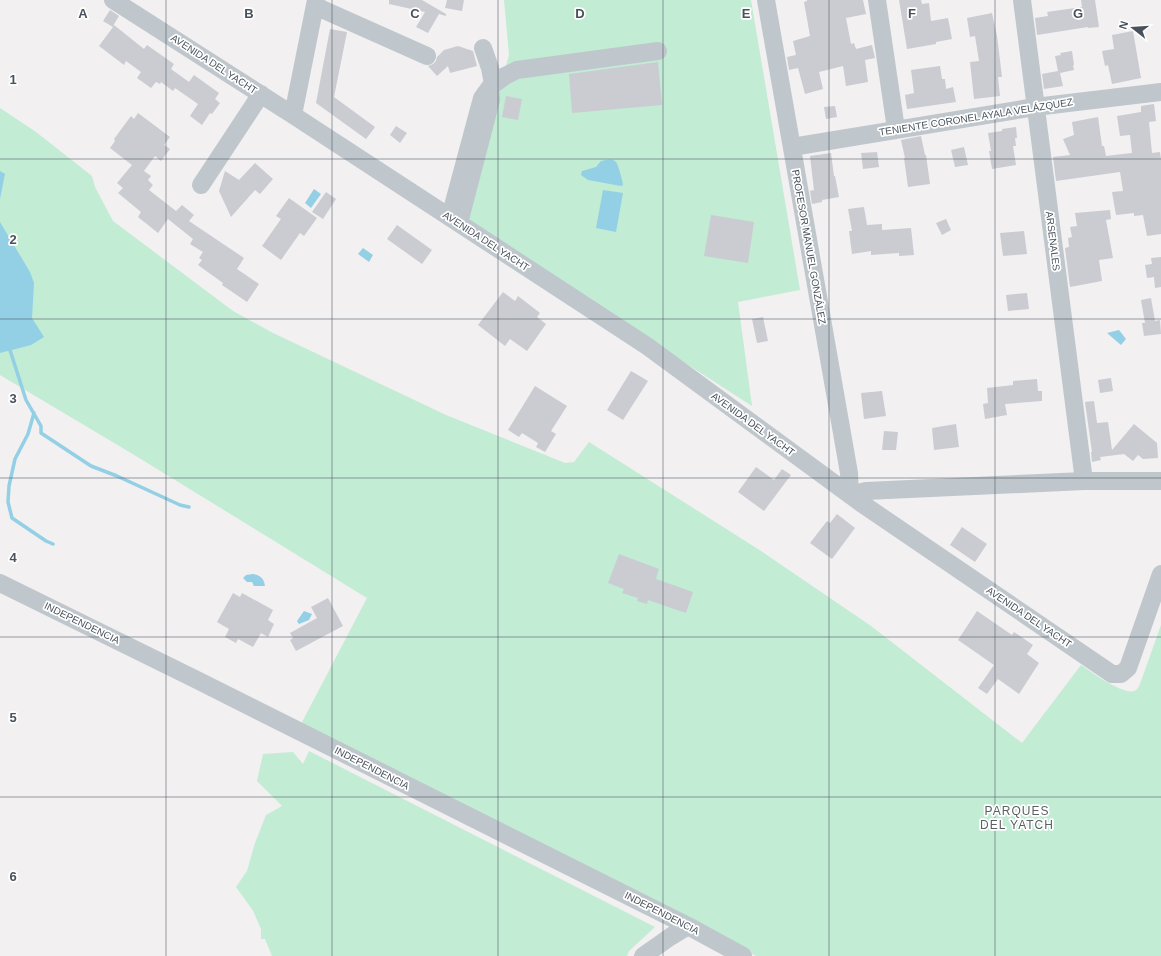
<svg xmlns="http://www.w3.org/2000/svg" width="1161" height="956" font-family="Helvetica,sans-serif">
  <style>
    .green { fill: #c2ecd4 }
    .water { fill: #93d0e5 }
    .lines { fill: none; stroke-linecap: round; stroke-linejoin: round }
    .stream { stroke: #93d0e5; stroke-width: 3.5 }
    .building { fill: #caccd2 }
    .minor { stroke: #bfc7cd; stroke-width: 18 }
    .grid { fill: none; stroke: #49525c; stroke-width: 1; stroke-opacity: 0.55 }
    .labels { text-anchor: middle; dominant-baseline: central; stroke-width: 3.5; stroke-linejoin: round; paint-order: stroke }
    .street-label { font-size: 10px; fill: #49525c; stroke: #fff }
    .quarter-label { font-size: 12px; letter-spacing: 1px; fill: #5d6064; stroke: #fff }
    .grid-label { font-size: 13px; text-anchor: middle; font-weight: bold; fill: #49525c; stroke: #fff; stroke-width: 3.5; stroke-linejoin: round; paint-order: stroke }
  </style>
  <rect width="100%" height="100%" fill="#f2f0f0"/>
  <!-- green -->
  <path class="green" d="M 504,0 L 751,0 L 800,290 L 738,302 L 752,406 L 463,220 L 509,55 Z
    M 0,108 L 36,132 L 92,176 L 95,187 L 113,221 L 233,311 L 271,332 L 446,415 L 565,463 L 574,462 L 589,442 L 761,551 L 871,626 L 1022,743 L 1081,665 C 1091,672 1123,695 1134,691 C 1137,690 1139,687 1140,684 L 1161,625 L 1161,956 L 756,956 L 301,724 L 367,598 L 136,456 L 0,375 Z
    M 309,751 L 655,927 L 629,951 L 627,956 L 272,956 L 265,939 L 261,939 L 261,929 L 254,913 L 254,912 L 236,887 L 247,871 L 255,843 L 266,815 L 282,806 L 257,781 L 263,754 L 293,752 L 303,764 Z"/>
  <!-- water -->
  <path class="water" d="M 606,160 C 609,160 613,159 616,162 C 618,164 623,182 623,185 L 621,186 L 588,180 L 581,175 L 582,171 L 596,167 L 601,161 Z
    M 0,171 L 5,174 L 0,199 Z
    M 314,189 L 321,194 L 311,208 L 305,203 Z
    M 603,190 L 623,193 L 616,232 L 596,228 Z
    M 0,222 L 30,272 L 34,283 L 32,318 L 44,337 L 31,345 L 0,353 Z
    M 363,248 L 373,255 L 369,262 L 358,254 Z
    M 1119,330 L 1126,339 L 1121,345 L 1107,333 Z
    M 253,574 C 260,575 264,578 265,586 L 254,586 L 252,582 L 247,582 L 243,578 L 246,575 Z
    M 304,611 L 312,614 L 309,620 L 299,624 L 297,621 Z"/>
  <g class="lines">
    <!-- stream -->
    <path class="stream" d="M 9,347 L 26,400 L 41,426 L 41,433 L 91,466 L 117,476 L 180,505 L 189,507
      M 34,413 L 28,434 L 15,459 L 9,486 L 8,502 L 12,518 L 46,541 L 53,544"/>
  </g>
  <!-- building -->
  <path class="building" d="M 389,0 L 422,0 L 446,14 L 446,16 L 439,14 L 428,33 L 416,27 L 425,12 L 389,4 Z
    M 447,0 L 464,0 L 462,11 L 445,8 Z
    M 807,0 L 863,0 L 866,14 L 846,18 L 851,44 L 854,43 L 856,49 L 872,45 L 875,58 L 865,60 L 868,82 L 846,86 L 843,66 L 819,72 L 823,89 L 805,94 L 798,68 L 789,70 L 787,57 L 796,55 L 793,41 L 810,36 L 804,2 L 807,1 Z
    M 899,0 L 921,0 L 922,4 L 929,3 L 931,21 L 948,18 L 952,39 L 936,42 L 936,44 L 907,49 Z
    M 1081,0 L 1095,0 L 1099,27 L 1088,28 L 1088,27 L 1037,35 L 1035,18 L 1048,16 L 1047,12 L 1082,7 Z
    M 110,10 L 119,16 L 113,26 L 114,25 L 144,49 L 147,45 L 174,64 L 171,69 L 189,82 L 194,75 L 219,93 L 215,99 L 220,103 L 212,114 L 210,113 L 202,125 L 190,116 L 198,104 L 175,88 L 173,91 L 161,82 L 160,84 L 156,82 L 151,88 L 137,78 L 141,72 L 126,61 L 124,65 L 99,46 L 113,27 L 103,21 Z
    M 992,13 L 997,36 L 1002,77 L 998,77 L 1000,96 L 974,99 L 970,62 L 979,61 L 975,36 L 970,37 L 967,18 Z
    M 330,29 L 347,32 L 334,97 L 375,127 L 366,139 L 316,103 Z
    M 1133,31 L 1141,78 L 1112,84 L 1108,65 L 1105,66 L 1102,51 L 1114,49 L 1112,35 Z
    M 458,46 L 473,51 L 477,66 L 450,73 L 448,66 L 437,76 L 428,66 L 433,64 L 436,61 L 437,57 L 444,50 Z
    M 1072,51 L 1074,65 L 1073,65 L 1074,70 L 1060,73 L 1063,86 L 1044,89 L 1042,74 L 1058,71 L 1055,56 L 1061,55 L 1060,53 Z
    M 658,62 L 662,105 L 572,113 L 569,74 Z
    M 940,66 L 942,79 L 945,79 L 946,89 L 953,87 L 956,102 L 907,109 L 905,95 L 914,93 L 911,70 Z
    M 506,96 L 522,99 L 518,120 L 502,117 Z
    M 1154,104 L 1156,121 L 1149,122 L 1152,153 L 1160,152 L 1161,159 L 1161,234 L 1147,236 L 1143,215 L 1134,216 L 1134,213 L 1116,215 L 1112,192 L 1123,191 L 1120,172 L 1056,181 L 1053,157 L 1070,155 L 1063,139 L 1074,135 L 1072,122 L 1098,117 L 1102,146 L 1104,146 L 1106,156 L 1132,153 L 1130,135 L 1120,136 L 1117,116 L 1141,112 L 1141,106 Z
    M 835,106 L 837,117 L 826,119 L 824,107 Z
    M 138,113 L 170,137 L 164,145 L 170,149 L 161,161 L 155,156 L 144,171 L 151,176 L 148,180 L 153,185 L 149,190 L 176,211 L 182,205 L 194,215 L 189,221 L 244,258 L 237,269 L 259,284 L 247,302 L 222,285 L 223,283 L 198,265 L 202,260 L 199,258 L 203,252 L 190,244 L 193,239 L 168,219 L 158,233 L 138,217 L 141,212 L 118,193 L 123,188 L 117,183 L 132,165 L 110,148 L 115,141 L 114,139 L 131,116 L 134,119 Z
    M 396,126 L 407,133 L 400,143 L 390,135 Z
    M 1016,127 L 1017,138 L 1015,138 L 1016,146 L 1013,146 L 1016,165 L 992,169 L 989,151 L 991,151 L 988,133 L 1002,131 L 1002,129 Z
    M 921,136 L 925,155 L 926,155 L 930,184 L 908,187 L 904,158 L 905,158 L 901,140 Z
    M 964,147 L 968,165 L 955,167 L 951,150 Z
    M 877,152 L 879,167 L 863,169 L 861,153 Z
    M 831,153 L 834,176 L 835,176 L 839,197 L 822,200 L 822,202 L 812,204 L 810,191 L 814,190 L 810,156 Z
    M 255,163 L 273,179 L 260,194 L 255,190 L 231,217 L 219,191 L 225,171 L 239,180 Z
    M 326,192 L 336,199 L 323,219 L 312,212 Z
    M 289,198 L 317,218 L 304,236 L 300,233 L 281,260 L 262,246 L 281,219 L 276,216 Z
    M 864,207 L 867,225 L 882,224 L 882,230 L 911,228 L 914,255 L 899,256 L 899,253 L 871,255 L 871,251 L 852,254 L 849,231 L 852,231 L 848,209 Z
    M 1110,210 L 1111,219 L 1106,220 L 1113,258 L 1099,260 L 1102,281 L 1070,287 L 1065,248 L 1069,247 L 1068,238 L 1072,237 L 1070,227 L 1077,226 L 1075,213 Z
    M 711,215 L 754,222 L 748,263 L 704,256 Z
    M 946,219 L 951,230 L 942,235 L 936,223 Z
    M 397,225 L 432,250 L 422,264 L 387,239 Z
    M 1024,231 L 1027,254 L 1003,256 L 1000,233 Z
    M 1161,257 L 1161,287 L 1155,288 L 1154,277 L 1147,278 L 1145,265 L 1152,264 L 1151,258 Z
    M 503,292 L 515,301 L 518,296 L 540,313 L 537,317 L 546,324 L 527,351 L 510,339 L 505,346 L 478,325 Z
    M 1027,293 L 1029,309 L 1008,311 L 1006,295 Z
    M 1151,298 L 1155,321 L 1160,320 L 1161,334 L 1144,336 L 1142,323 L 1145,323 L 1141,300 Z
    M 763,317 L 768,341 L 757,343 L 752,319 Z
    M 631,371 L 648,381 L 623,420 L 607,410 Z
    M 1111,378 L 1113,391 L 1100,393 L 1098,380 Z
    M 1037,379 L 1038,391 L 1042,391 L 1042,401 L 1005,404 L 1007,415 L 985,419 L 983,404 L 988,403 L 987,388 L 1013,385 L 1013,381 Z
    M 535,386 L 567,406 L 551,431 L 556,434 L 545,452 L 536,447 L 538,443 L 522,433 L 519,437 L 508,430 Z
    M 882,391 L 886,416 L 864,419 L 861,393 Z
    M 1094,401 L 1097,423 L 1108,422 L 1112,450 L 1134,424 L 1157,443 L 1158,458 L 1143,459 L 1138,455 L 1133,461 L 1124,454 L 1100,457 L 1101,460 L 1092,462 L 1091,452 L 1092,452 L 1085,402 Z
    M 956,424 L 959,447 L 934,450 L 932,428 Z
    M 884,431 L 898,432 L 896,450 L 882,450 Z
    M 756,467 L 774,480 L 782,469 L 791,475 L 764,511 L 738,492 Z
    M 837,514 L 855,528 L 832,559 L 810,543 L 827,521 L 830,523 Z
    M 962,527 L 987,544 L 975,562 L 950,545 Z
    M 619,554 L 659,569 L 656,579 L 693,592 L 686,613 L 648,600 L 647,604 L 637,601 L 638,598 L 622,593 L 624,589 L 608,583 Z
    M 233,593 L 240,597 L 242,593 L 273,610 L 268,620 L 274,624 L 268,637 L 261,633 L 253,647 L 238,639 L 236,643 L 225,637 L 229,629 L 217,622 Z
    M 328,598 L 343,626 L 296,651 L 290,640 L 293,638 L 290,633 L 317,618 L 311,607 Z
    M 977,611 L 1012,635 L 1014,632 L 1033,645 L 1027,654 L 1039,663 L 1019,694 L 998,679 L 987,694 L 978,688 L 994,665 L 958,640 Z"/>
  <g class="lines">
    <!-- minor -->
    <path class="minor" d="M 113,0 L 293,115 L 647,346 L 861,503 L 1112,674 L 1121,674 L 1128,668 L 1161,574
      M 766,0 L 849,473 L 850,495
      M 877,0 L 896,129
      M 1022,0 L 1084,481
      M 315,6 L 427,56
      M 483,48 L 490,68 L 493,84
      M 490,87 L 505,76 L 517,70 L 658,51
      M 293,115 L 316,0
      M 792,147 L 1035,107 L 1161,92
      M 201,185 L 261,94
      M 450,217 L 482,98 L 490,87 L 491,100 L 459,223
      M 850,495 L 866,491 L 1084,481 L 1161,481
      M 0,583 L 195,679 L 688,926 L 743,956
      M 643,956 L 670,937 L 688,926"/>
  </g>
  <!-- grid -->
  <path class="grid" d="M 166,0 L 166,956M 332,0 L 332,956M 498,0 L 498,956M 663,0 L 663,956M 829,0 L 829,956M 995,0 L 995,956M 0,159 L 1161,159M 0,319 L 1161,319M 0,478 L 1161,478M 0,637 L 1161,637M 0,797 L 1161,797"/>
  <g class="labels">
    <!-- street labels -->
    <g class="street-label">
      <text transform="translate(214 64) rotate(33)">AVENIDA DEL YACHT</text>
      <text transform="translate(976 117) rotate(-9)">TENIENTE CORONEL AYALA VELÁZQUEZ</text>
      <text transform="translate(486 241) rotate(33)">AVENIDA DEL YACHT</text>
      <text transform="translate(1053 241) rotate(83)">ARSENALES</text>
      <text transform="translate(809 247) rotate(80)">PROFESOR MANUEL GONZÁLEZ</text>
      <text transform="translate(753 424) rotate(36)">AVENIDA DEL YACHT</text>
      <text transform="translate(1029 617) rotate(34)">AVENIDA DEL YACHT</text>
      <text transform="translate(82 623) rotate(26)">INDEPENDENCIA</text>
      <text transform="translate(372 768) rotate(27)">INDEPENDENCIA</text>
      <text transform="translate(662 913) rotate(27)">INDEPENDENCIA</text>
    </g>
    <!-- quarter labels -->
    <g class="quarter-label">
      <text x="1017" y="811">PARQUES<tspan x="1017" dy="14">DEL YATCH</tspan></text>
    </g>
  </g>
  <g class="grid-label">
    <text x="83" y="18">A</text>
    <text x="249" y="18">B</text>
    <text x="415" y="18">C</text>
    <text x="580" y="18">D</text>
    <text x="746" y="18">E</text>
    <text x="912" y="18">F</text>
    <text x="1078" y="18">G</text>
    <text x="13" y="84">1</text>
    <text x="13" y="244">2</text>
    <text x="13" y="403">3</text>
    <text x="13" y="562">4</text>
    <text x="13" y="722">5</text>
    <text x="13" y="881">6</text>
  </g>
  <!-- north arrow -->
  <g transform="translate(1133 28) rotate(287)" stroke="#ffffff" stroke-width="3" paint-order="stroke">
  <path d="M0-3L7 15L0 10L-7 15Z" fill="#49525c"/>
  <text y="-6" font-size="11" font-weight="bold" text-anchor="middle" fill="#49525c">N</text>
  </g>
</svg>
